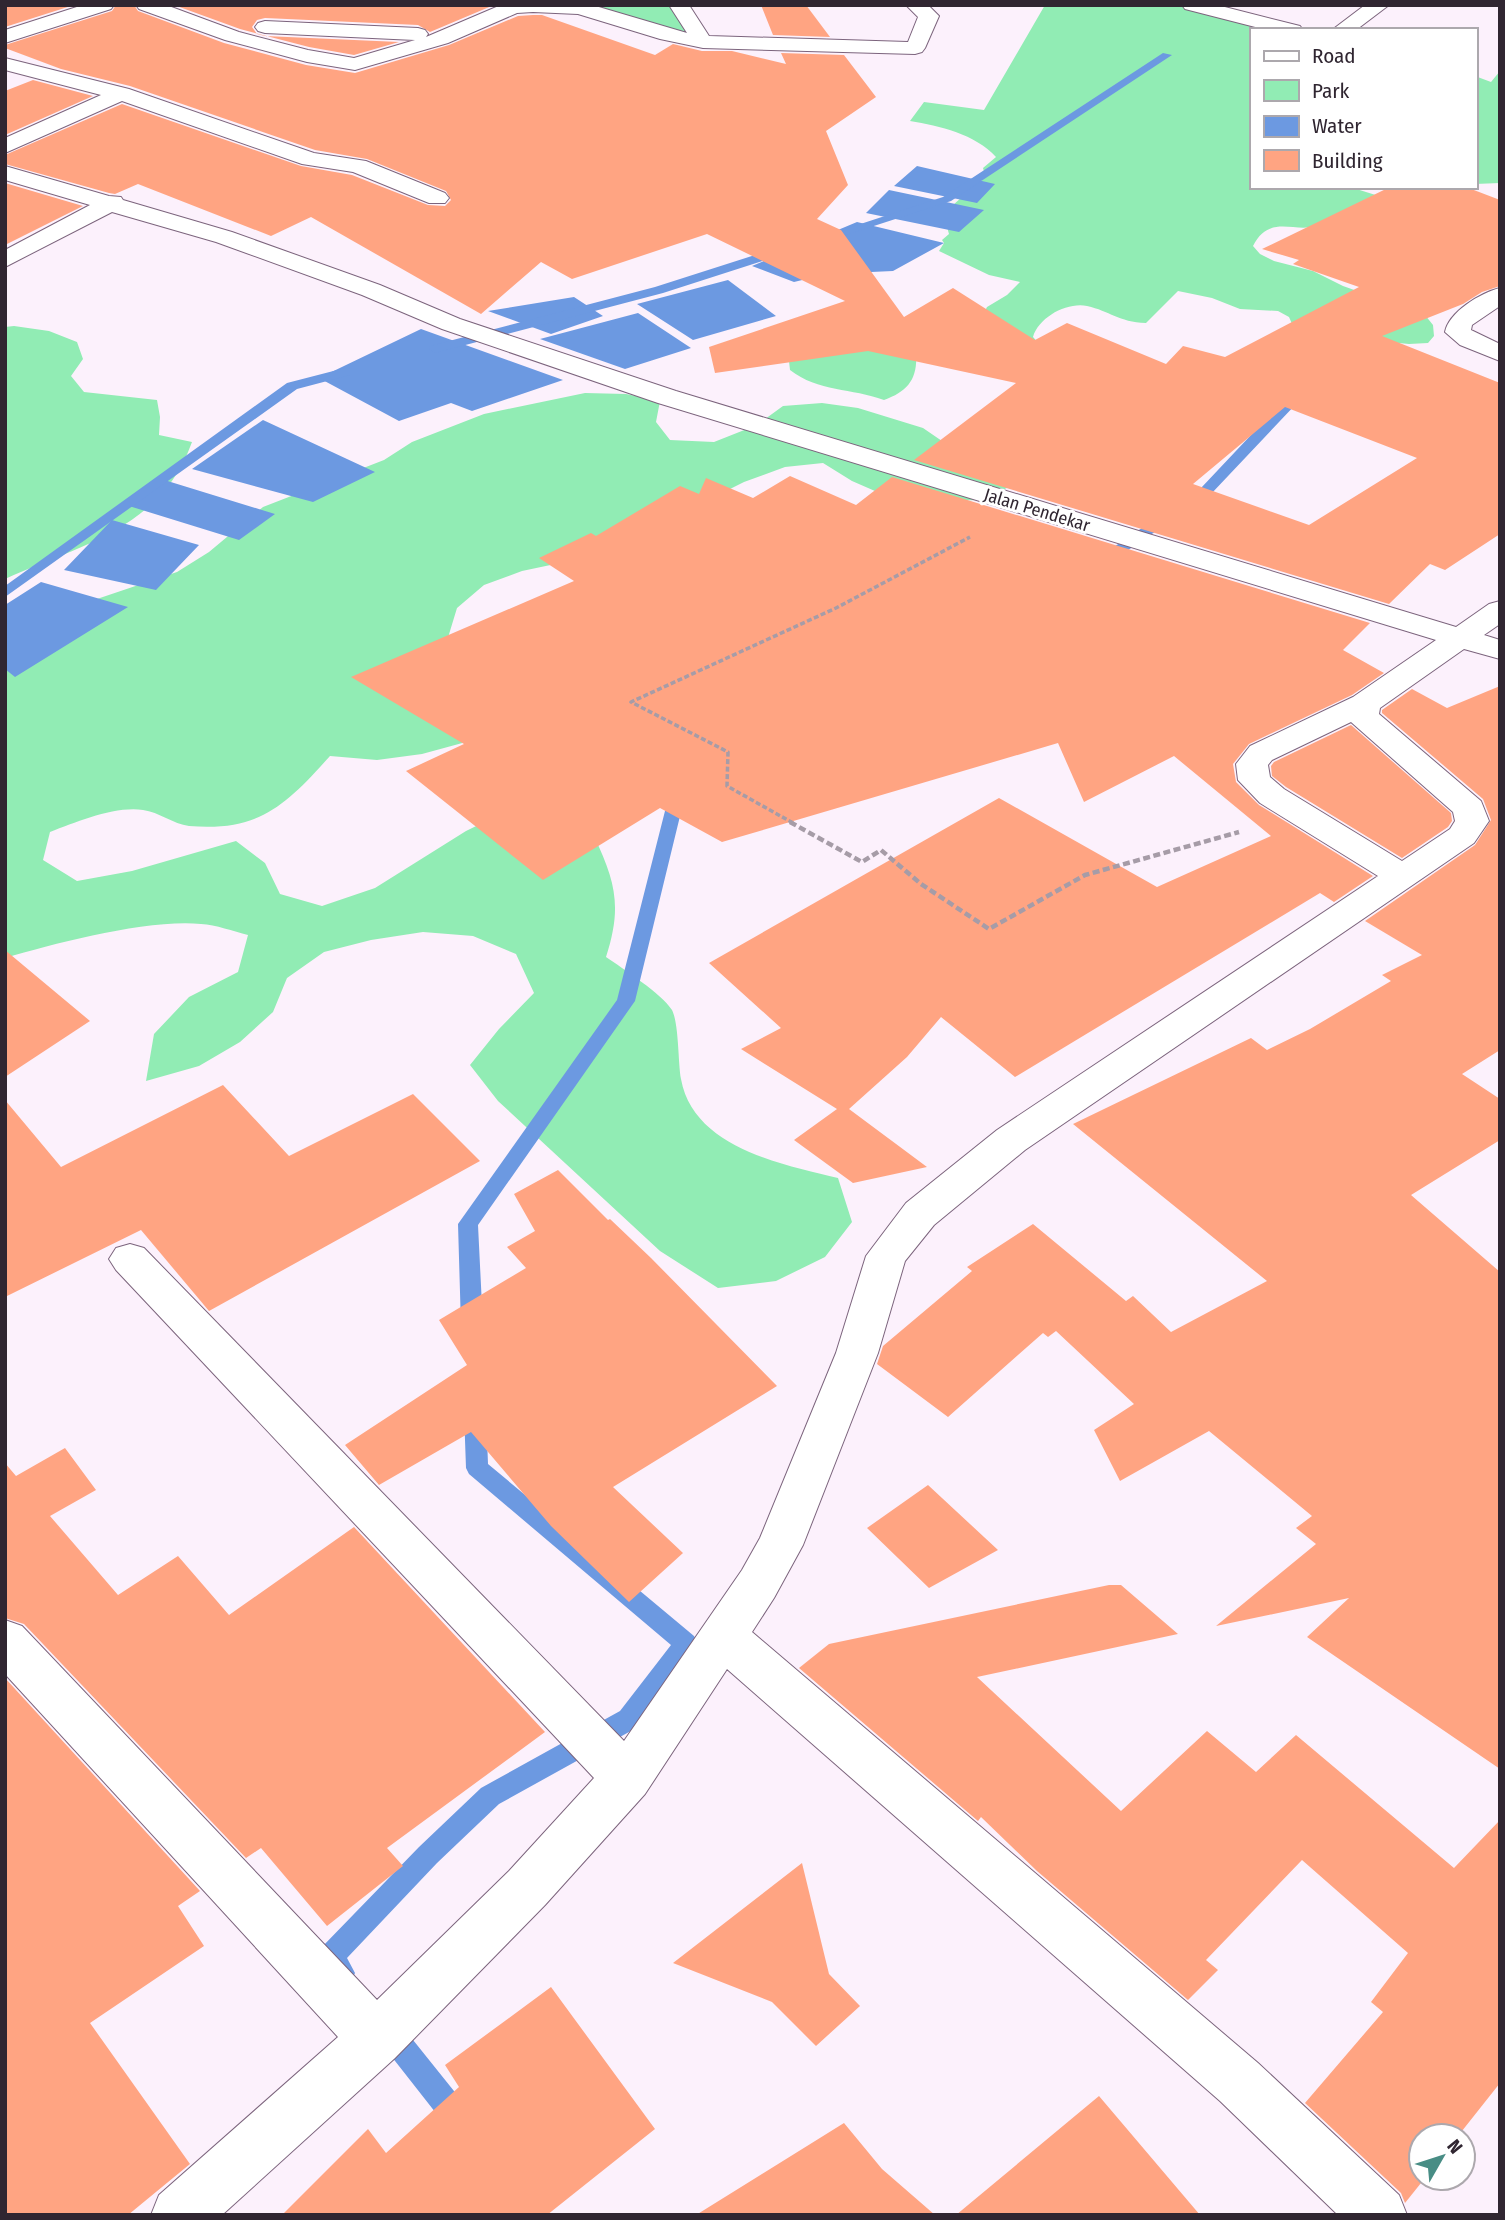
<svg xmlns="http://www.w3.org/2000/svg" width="1505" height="2220" font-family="'Fira Sans Condensed',sans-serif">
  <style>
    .green { fill: #91ecb4 }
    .water { fill: #6c99e1 }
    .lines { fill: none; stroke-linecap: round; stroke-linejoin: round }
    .stream { fill: #6c99e1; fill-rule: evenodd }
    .building { fill: #ffa482; fill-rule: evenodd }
    .minor-casing { stroke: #7c647d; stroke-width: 2 }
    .path-far1 { stroke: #a69ca7; stroke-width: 3.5; stroke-dasharray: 5 2.5; stroke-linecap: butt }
    .path { stroke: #a69ca7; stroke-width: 4.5; stroke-dasharray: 7 3.5; stroke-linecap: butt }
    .minor { fill: #fff; fill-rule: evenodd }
    .labels { text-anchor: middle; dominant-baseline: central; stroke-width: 6; stroke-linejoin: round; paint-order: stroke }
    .far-street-label { font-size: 18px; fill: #302631; stroke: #fff }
  </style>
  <rect width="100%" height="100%" fill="#fcf1fc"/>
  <!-- green -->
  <path class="green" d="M 547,5 L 673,5 L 688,35 Z
    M 1045,5 L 1192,5 L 1287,30 L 1251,30 L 1251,187 L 1350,187 L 1382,197 C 1361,206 1339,219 1316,226 C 1294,233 1269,214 1253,246 L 1260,254 L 1274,261 L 1313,271 L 1343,286 L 1425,315 L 1433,325 L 1434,336 L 1428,343 L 1409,344 L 1296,333 L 1289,317 L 1278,311 L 1240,309 L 1212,298 L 1178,291 L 1146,323 C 1118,322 1110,311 1087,306 C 1067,302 1039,317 1033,337 L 1042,347 L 916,352 C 918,379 908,391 884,400 C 852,388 818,392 790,370 L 789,361 L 983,315 L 987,307 L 1007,295 L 1020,282 L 989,275 L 939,251 L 944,243 L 942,240 L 949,234 C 938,198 975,198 985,175 L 983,168 L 996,157 C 975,134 940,126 910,121 L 924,102 L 984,110 Z
    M 1500,71 L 1500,183 L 1475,184 L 1475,76 L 1491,82 Z
    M 14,326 L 49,331 L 77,342 L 83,359 L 71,376 L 84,392 L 157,400 L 160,417 L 159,435 L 192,442 C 161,529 80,545 5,579 L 5,327 Z
    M 585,393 L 626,394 L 660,401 L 656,422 L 670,440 L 714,442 L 757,425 L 783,406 L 822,403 L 858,408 L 923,428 L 1009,487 L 980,500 L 939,501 L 891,498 L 852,481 L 823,463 L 785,467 L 744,482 L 714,497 L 560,563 L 522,571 L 484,585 L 457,608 L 443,654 L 466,742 L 422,754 L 377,760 L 330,756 C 286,805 259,832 189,826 C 173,824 159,812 143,810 C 114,806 77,822 50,832 L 43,860 L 77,881 L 132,871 L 236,841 L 265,863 L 280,894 L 322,906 L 375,888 L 466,831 L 509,810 L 594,836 C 616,883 622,907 606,957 C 622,968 662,994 672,1010 C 679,1024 678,1062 681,1079 C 693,1147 782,1165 838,1178 L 852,1222 L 825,1257 L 776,1281 L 718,1288 L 660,1251 L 498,1101 L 470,1065 L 499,1029 L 534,993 L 516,954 L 473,936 L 423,932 L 371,940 L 324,952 L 287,978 L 273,1012 L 240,1042 L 199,1066 L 146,1081 L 154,1034 L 189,997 L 238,972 L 248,935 C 233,931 216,925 201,924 C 147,919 57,943 5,958 L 5,655 L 91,601 L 177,572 L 209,552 L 263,507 L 384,460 L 412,442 L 484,414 Z"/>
  <!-- water -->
  <path class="water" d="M 917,166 L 995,184 L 977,203 L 894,186 Z
    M 889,190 L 984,210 L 959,232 L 866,213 Z
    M 857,222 L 944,243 L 893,271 L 827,274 L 794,282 L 752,266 Z
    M 728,280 L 776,316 L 693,340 L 637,304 Z
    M 574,297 L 603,316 L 551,334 L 488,311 Z
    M 638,313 L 691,348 L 625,369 L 540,339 Z
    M 421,329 L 563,380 L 472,411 L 451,403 L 399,421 L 319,378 Z
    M 263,420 L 375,472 L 313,502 L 192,469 Z
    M 161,479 L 275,514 L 239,540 L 129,506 Z
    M 112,520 L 199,545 L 156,590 L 64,570 Z
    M 41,582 L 128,607 L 15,677 L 5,669 L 5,605 Z"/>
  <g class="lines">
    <!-- stream -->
    <path class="stream" d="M 1163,53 L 1172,55 L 951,201 L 846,235 L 836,232 L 943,197 Z
      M 780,247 L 784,248 L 784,254 L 663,293 L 435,353 L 429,349 L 430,346 L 655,287 Z
      M 345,368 L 350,369 L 350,375 L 297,389 L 5,597 L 5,586 L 287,383 Z
      M 1304,387 L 1311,391 L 1297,403 L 1211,494 L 1106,565 L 1096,565 L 1094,562 L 1096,559 L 1201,488 L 1287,397 Z
      M 688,790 L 696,795 L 681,812 L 635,1001 L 478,1225 L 483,1326 L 479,1332 L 472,1334 L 465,1332 L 461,1326 L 458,1224 L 617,1000 L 665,811 L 682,791 Z
      M 475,1403 L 483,1406 L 486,1412 L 488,1464 L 694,1636 L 698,1643 L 638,1727 L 499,1804 L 437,1863 L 347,1958 L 355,1973 L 351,1982 L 342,1986 C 329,1981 322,1970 317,1957 L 321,1948 L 419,1847 L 481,1788 L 620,1711 L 671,1645 L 469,1474 L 466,1468 L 464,1412 L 467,1406 Z
      M 387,2016 L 397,2020 L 470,2111 L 474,2121 L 470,2131 L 460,2135 L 450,2131 L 377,2038 L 374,2029 L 377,2020 Z"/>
  </g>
  <!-- building -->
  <path class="building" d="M 5,5 L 74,5 L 5,27 Z
    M 116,5 L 134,5 L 138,11 L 224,43 L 306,65 L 355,73 L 449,45 L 518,16 L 533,15 L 542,15 L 655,55 L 673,44 L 702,51 L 732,51 L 786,64 L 781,53 L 844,55 L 876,97 L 826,131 L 848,185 L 817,219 L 841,230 L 904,317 L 953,288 L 1035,340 L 1067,323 L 1166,364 L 1183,346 L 1225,357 L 1359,287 L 1293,264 L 1299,260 L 1262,249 L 1390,187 L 1466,187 L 1500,200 L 1500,286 L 1482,292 L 1463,304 L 1382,336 L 1500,383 L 1500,534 L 1445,570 L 1430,564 L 1389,604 L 914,460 L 1016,383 L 868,351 L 715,373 L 709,347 L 845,301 L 707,234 L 572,279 L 541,262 L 481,314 L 311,217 L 271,236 L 138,184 L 115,194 L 109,193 L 5,164 L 5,155 L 122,104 L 301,166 L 352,175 L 428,205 L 445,206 L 451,200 L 446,191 L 367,159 L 315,150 L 130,86 L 61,69 L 5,48 L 5,45 L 112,11 ZM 1285,407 L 1417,458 L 1309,525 L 1193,484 Z
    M 174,5 L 494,5 L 430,32 L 418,25 L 265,18 L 257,20 L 252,27 L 257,34 L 265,36 L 399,42 L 354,55 L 309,47 L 240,29 Z
    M 761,5 L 806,5 L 830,37 L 773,35 Z
    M 33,80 L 93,96 L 5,135 L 5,91 Z
    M 5,183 L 83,206 L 5,245 Z
    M 790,476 L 856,505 L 892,477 L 1370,623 L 1343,650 L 1384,673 L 1352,695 L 1249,744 L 1233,764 L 1236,782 L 1259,805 L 1373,876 L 1334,902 L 1320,893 L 1015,1077 L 941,1017 L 907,1057 L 849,1109 L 927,1167 L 853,1183 L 794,1140 L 837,1109 L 741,1049 L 781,1028 L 709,963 L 999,798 L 1157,887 L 1271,836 L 1174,756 L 1084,802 L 1058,743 L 722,842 L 660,808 L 543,880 L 406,771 L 464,744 L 351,677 L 574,581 L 539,558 L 591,533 L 596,536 L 680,486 L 699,494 L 706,478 L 753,498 Z
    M 1500,686 L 1500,1050 L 1462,1074 L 1500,1099 L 1500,1140 L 1411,1195 L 1500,1272 L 1500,1769 L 1307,1637 L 1349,1598 L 1216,1626 L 1316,1544 L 1296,1528 L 1312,1516 L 1209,1431 L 1120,1481 L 1094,1430 L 1134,1404 L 1056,1331 L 1048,1337 L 1043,1333 L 948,1417 L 877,1364 L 883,1346 L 972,1271 L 967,1267 L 1033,1224 L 1126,1301 L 1133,1296 L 1171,1332 L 1267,1281 L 1073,1124 L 1251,1038 L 1267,1050 L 1310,1029 L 1391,981 L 1382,975 L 1422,955 L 1365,921 L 1475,845 L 1491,820 L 1483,799 L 1382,713 L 1382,710 L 1412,689 L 1447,708 Z
    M 1351,725 L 1451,813 L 1452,821 L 1448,827 L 1402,858 L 1286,787 L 1272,776 L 1271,766 L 1274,762 Z
    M 5,950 L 90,1021 L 5,1077 Z
    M 223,1085 L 289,1156 L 413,1094 L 480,1161 L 209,1311 L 141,1230 L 5,1297 L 5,1100 L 61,1167 Z
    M 558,1170 L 608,1220 L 610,1219 L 651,1258 L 777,1386 L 613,1487 L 683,1553 L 629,1602 L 551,1526 L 471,1432 L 379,1485 L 345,1445 L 467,1365 L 439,1320 L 526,1268 L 507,1247 L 535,1231 L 514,1194 Z
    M 65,1448 L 96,1490 L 50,1516 L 118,1595 L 178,1556 L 229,1615 L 354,1527 L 545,1732 L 387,1848 L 403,1866 L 327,1926 L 261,1848 L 246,1858 L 24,1624 L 5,1618 L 5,1463 L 16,1476 Z
    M 928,1485 L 998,1550 L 929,1588 L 867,1528 Z
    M 1109,1585 L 1121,1585 L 1178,1634 L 977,1677 L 1121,1811 L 1207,1731 L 1256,1772 L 1296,1735 L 1454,1868 L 1500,1820 L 1500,2083 L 1458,2136 L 1421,2136 L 1421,2178 L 1425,2178 L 1405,2203 L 1401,2193 L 1305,2103 L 1383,2012 L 1371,2002 L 1408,1953 L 1302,1860 L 1206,1960 L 1218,1970 L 1188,2000 L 1037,1871 L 981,1817 L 978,1821 L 799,1668 L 829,1644 Z
    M 5,1678 L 200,1891 L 178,1906 L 204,1946 L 90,2023 L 190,2164 L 128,2215 L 5,2215 Z
    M 802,1863 L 829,1974 L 860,2006 L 816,2046 L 772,2002 L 673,1963 Z
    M 551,1987 L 655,2129 L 547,2215 L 282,2215 L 368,2129 L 386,2153 L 459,2087 L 445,2065 Z
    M 1099,2096 L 1200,2215 L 956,2215 Z
    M 844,2123 L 882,2169 L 935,2215 L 696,2215 Z"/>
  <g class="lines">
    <!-- minor casing -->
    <g class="minor-casing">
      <path id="minor" d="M 83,5 L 114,5 L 111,9 L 5,43 L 5,30 Z
        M 136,5 L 166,5 L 239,32 L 308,50 L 354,58 L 415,40 L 265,33 L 258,31 L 255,27 L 258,23 L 265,21 L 418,28 L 425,30 L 428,34 L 426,37 L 501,5 L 592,5 L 687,33 L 669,5 L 689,5 L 709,36 L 908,42 L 918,17 L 906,5 L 928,5 L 939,16 L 925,48 L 922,52 L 915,54 L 703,48 L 660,39 L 578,14 L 533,12 L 517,13 L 448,43 L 355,70 L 307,62 L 225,40 L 139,9 Z
        M 1182,5 L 1217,5 L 1300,26 L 1303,30 L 1267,30 L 1185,9 Z
        M 1365,5 L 1389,5 L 1356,30 L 1332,30 Z
        M 5,58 L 129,89 L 314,153 L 366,161 L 445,193 L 449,198 L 445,203 L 429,203 L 353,172 L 302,164 L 122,101 L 5,153 L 5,138 L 101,95 L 5,70 Z
        M 5,166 L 109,196 L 121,197 L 123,200 L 232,232 L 380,285 L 460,319 L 676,391 L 1456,627 L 1489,604 L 1500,601 L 1500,624 L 1484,635 L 1500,640 L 1500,659 L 1464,649 L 1380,708 L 1379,714 L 1481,801 L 1489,821 L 1474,843 L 1025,1150 L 934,1225 L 905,1261 L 878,1353 L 803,1545 L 774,1598 L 752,1632 L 1258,2063 L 1399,2195 L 1407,2215 L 1338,2215 L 1220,2101 L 727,1669 L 645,1794 L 545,1905 L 395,2058 L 222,2215 L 151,2215 L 159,2195 L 338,2037 L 5,1674 L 5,1620 L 22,1626 L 377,2000 L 509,1871 L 594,1778 L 116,1270 L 109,1259 L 116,1248 L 130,1244 L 144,1248 L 624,1741 L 742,1570 L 760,1538 L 836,1353 L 866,1256 L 906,1203 L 997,1130 L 1378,876 L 1260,803 L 1238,780 L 1236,764 L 1250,746 L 1353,697 L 1436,640 L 658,403 L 442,329 L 362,295 L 216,242 L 112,212 L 5,267 L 5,250 L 90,205 L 5,180 ZM 1351,722 L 1453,812 L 1455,821 L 1450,829 L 1402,861 L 1284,789 L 1270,777 L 1268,765 L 1272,760 Z
        M 1500,288 L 1500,306 L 1472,325 L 1471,330 L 1500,344 L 1500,361 L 1460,345 L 1445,332 C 1449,312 1480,293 1500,288 Z"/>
    </g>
    <!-- path-far1 -->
    <path class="path-far1" d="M 793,823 L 727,786 L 728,752 L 631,702 L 836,608 L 970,537"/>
    <!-- path -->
    <path class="path" d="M 790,822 L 862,862 L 881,850 L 921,884 L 989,929 L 1085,875 L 1239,832"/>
    <!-- minor -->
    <use href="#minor" class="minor"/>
  </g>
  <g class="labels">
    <!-- far-street labels -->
    <g class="far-street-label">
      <text transform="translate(1037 510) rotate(17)">Jalan Pendekar</text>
    </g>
  </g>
  <!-- border -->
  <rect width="1505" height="2220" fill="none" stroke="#302631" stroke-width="14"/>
  <!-- legend -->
  <rect x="1250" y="28" width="228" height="161" fill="#ffffff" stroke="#aca8ad" stroke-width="2"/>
  <rect x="1264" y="51" width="35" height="10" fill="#ffffff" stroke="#aca8ad" stroke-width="2"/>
  <text x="1312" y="63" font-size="21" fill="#302631">Road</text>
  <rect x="1264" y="80" width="35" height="21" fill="#91ecb4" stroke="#aca8ad" stroke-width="2"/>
  <text x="1312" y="98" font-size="21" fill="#302631">Park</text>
  <rect x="1264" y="116" width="35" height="21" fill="#6c99e1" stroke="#aca8ad" stroke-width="2"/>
  <text x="1312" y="133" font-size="21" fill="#302631">Water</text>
  <rect x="1264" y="150" width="35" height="21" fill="#ffa482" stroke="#aca8ad" stroke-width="2"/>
  <text x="1312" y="168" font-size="21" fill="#302631">Building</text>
  <!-- north arrow -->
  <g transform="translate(1442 2157) rotate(51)"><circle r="33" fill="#ffffff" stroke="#aca8ad" stroke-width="2"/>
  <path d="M0-5L12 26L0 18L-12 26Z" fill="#488d85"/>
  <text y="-10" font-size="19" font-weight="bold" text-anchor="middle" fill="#302631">N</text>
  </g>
</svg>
